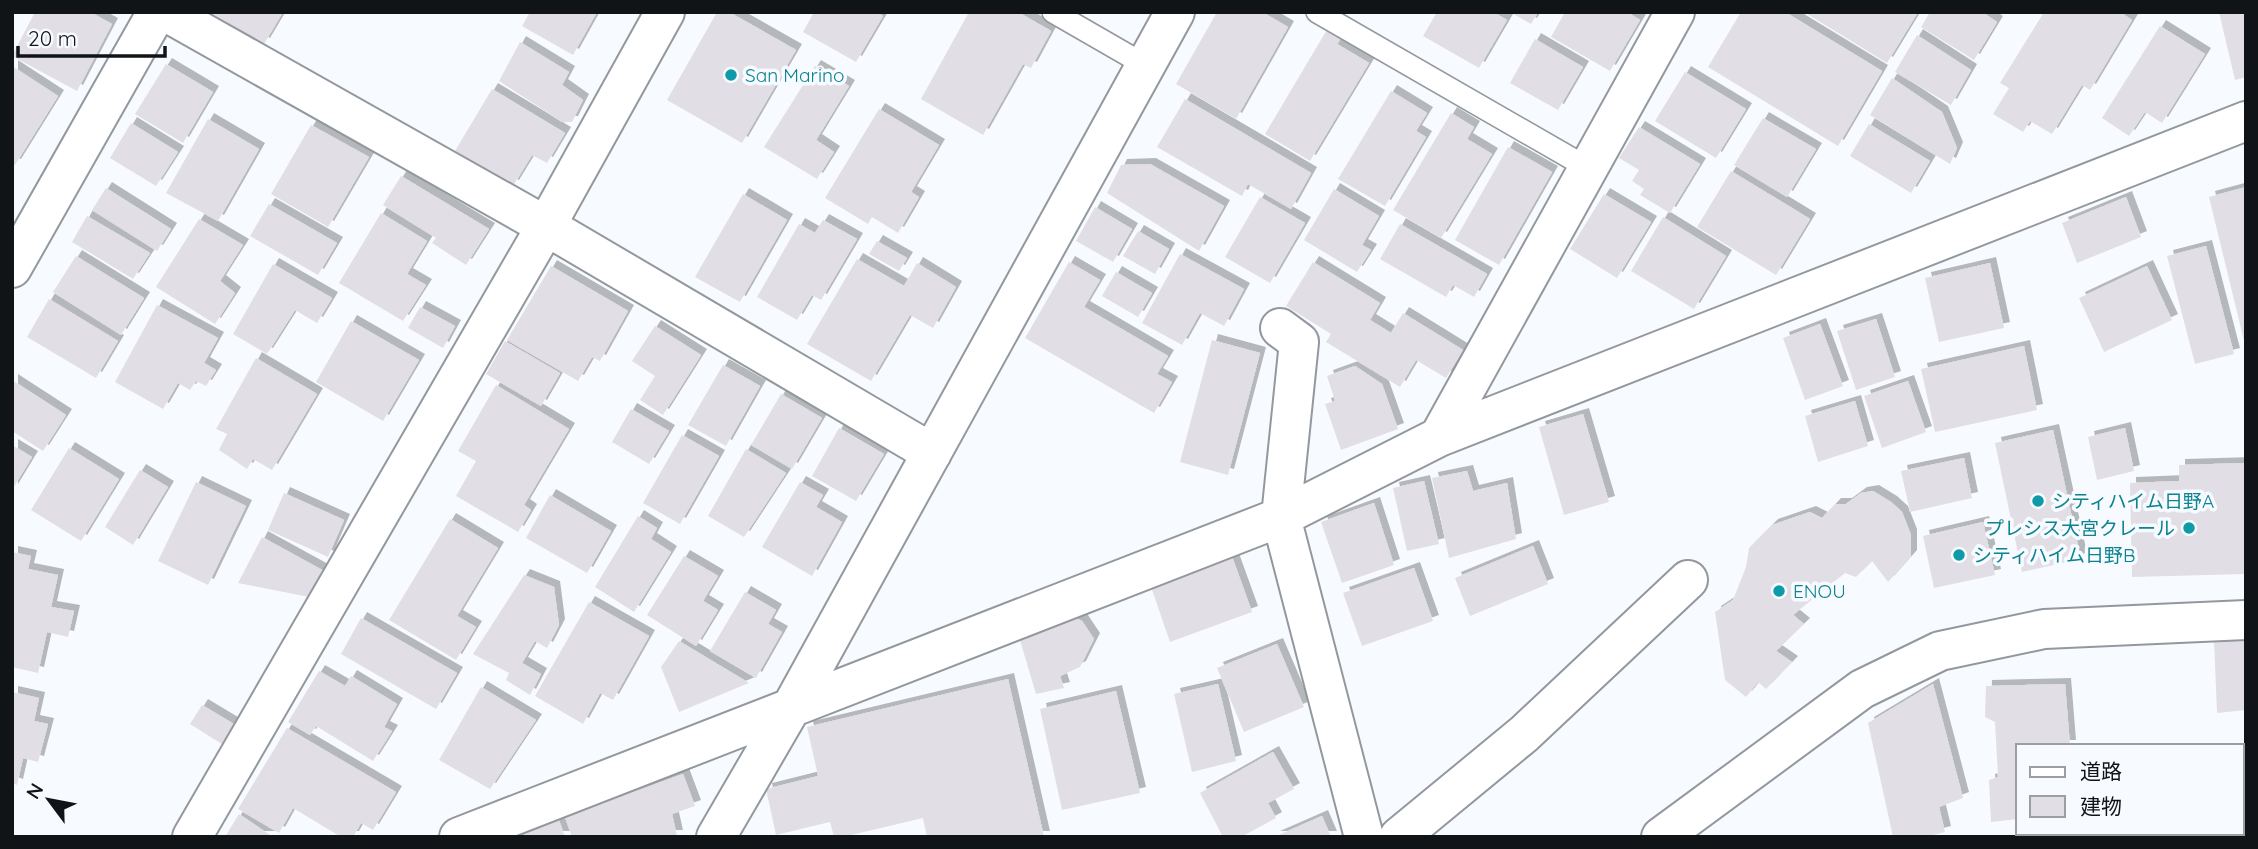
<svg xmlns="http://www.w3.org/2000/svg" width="2258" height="849" font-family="Quicksand,'Noto Sans JP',sans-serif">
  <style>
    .building { fill: #e2dee6; filter: url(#shadow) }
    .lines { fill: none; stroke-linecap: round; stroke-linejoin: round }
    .service-casing { stroke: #92989e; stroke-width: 24 }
    .minor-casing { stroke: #92989e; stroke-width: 42 }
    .service { stroke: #fff; stroke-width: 21 }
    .minor { stroke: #fff; stroke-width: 38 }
    .culture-dot { fill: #0f9aa8; stroke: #f7fbff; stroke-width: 2.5 }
    .labels { text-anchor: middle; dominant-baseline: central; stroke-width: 7; stroke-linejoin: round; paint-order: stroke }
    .culture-label { font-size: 19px; fill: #0d838f; stroke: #f7fbff; text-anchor: start }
  </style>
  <defs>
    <filter id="shadow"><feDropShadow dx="6" dy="-6" stdDeviation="0" flood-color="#0004"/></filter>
  </defs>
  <rect width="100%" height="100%" fill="#f7fbff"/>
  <!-- building -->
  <path class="building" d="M 35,12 L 90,12 L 112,24 L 77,91 L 12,56 Z
    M 210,12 L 283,12 L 264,44 Z
    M 530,12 L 597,12 L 573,55 L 522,26 Z
    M 717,12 L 729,12 L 796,50 L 742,143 L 667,100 Z
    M 814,12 L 876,12 L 883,16 L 856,62 L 803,32 Z
    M 969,12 L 1018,12 L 1051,31 L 1031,68 L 1023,64 L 983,135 L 921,99 Z
    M 1217,12 L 1262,12 L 1288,27 L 1236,119 L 1176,84 Z
    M 1437,12 L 1493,12 L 1507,20 L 1479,68 L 1423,36 Z
    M 1510,12 L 1538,12 L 1531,24 Z
    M 1565,12 L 1627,12 L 1640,20 L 1610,71 L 1551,37 Z
    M 1741,12 L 1785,12 L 1882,71 L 1838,146 L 1708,67 Z
    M 1804,12 L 1918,12 L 1887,63 Z
    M 1930,12 L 1982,12 L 1997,22 L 1974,60 L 1921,27 Z
    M 2044,12 L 2120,12 L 2132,20 L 2090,90 L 2082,85 L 2052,134 L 2030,121 L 2023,132 L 1993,114 L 2009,88 L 2000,83 Z
    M 2219,12 L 2246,12 L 2246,77 L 2235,80 Z
    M 2160,26 L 2205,54 L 2162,123 L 2145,112 L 2129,136 L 2102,118 Z
    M 1328,28 L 1342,37 L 1337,44 L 1369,63 L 1310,161 L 1265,134 Z
    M 1917,35 L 1971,70 L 1951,105 L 1895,72 Z
    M 1535,39 L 1583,67 L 1558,110 L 1510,83 Z
    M 520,42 L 569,72 L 562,85 L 583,100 L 572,122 L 562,122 L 499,81 Z
    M 166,64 L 213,92 L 183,143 L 135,114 Z
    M 12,66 L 58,96 L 15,165 L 12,164 Z
    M 815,66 L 849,86 L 816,140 L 834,152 L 817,179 L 764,147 Z
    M 1685,72 L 1746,109 L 1716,158 L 1655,121 Z
    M 1892,78 L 1942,112 L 1957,148 L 1950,164 L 1870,115 Z
    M 492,89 L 565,133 L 547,163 L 532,155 L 513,186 L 455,151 Z
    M 1391,91 L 1427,113 L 1416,131 L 1426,137 L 1385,206 L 1338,179 Z
    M 1185,99 L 1311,173 L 1291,209 L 1248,184 L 1242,196 L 1157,147 Z
    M 879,109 L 939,145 L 911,192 L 919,197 L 898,233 L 872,217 L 868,224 L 825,198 Z
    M 1451,113 L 1474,127 L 1467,139 L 1492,154 L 1441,238 L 1393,210 Z
    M 1763,118 L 1816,149 L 1787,197 L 1734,165 Z
    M 208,119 L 259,149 L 218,221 L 166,193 Z
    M 131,123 L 178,152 L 156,186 L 110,158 Z
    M 1869,124 L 1930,161 L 1911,193 L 1850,156 Z
    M 311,125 L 369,157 L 328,227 L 271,194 Z
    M 1639,127 L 1700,164 L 1670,213 L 1640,195 L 1644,189 L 1632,181 L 1639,170 L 1619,158 Z
    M 1508,147 L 1552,172 L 1499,265 L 1455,240 Z
    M 1150,164 L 1224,206 L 1199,251 L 1107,193 L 1121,165 Z
    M 1731,171 L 1810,219 L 1776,275 L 1697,227 Z
    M 401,176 L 489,229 L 466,265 L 432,243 L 436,238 L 383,205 Z
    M 2246,187 L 2246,344 L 2245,345 L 2209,197 Z
    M 106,188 L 171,229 L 157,251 L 92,210 Z
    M 1334,189 L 1379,216 L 1362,245 L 1371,250 L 1357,272 L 1304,240 Z
    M 743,194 L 787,220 L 740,302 L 695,277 Z
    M 1604,194 L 1651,222 L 1617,278 L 1570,249 Z
    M 1260,197 L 1305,223 L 1270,283 L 1225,257 Z
    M 2126,197 L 2141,237 L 2077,263 L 2062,223 Z
    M 269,204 L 337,243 L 318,275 L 250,236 Z
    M 1095,207 L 1132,229 L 1113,262 L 1076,241 Z
    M 381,213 L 427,241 L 407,274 L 426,285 L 403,321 L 339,283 Z
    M 87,216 L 150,253 L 133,279 L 72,242 Z
    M 1663,217 L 1726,256 L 1694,309 L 1631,271 Z
    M 199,219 L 243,245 L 220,281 L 235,293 L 215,324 L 156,287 Z
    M 823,220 L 857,239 L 821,300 L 812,295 L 797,320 L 757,297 L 799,224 L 815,233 Z
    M 1400,224 L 1487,274 L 1474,297 L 1453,285 L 1446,297 L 1380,259 Z
    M 1138,231 L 1169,249 L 1155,274 L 1123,256 Z
    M 877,241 L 907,258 L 899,271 L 869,254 Z
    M 2206,246 L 2234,354 L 2195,364 L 2167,256 Z
    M 1180,254 L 1244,289 L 1224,326 L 1200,313 L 1182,345 L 1142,323 Z
    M 76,256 L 144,298 L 121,335 L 53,292 Z
    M 857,259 L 904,286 L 917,263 L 956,287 L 933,328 L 910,315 L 871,381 L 807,344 Z
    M 1069,262 L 1100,280 L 1084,307 L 1168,356 L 1157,374 L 1172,382 L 1154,413 L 1025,338 Z
    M 1313,262 L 1380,303 L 1370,320 L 1391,333 L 1403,313 L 1463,350 L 1446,378 L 1416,360 L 1400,387 L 1326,342 L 1331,334 L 1286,306 Z
    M 1990,263 L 2004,328 L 1939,342 L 1925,278 Z
    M 273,264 L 332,298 L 317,323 L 295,310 L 267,354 L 233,334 Z
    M 551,266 L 628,311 L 600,361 L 592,357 L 578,381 L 507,340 Z
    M 2147,266 L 2172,320 L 2104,352 L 2079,298 Z
    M 1116,272 L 1152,293 L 1138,317 L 1102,296 Z
    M 49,299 L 118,341 L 96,378 L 27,337 Z
    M 157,305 L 218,338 L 204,363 L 216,370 L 206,386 L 196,381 L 190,390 L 178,383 L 163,409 L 115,382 Z
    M 420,307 L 455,326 L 443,348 L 408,328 Z
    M 1876,319 L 1895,377 L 1856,390 L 1837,331 Z
    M 351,321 L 419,360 L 383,421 L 316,382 Z
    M 1820,324 L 1843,386 L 1805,400 L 1783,338 Z
    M 655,326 L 701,355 L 663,415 L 640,400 L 655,376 L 632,361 Z
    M 1212,340 L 1260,353 L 1228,475 L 1180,462 Z
    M 505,341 L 560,373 L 541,406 L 486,374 Z
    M 2024,346 L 2037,410 L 1935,432 L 1921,369 Z
    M 256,358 L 317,394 L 272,470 L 253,459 L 247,469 L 219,450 L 227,434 L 216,429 Z
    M 723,365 L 760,386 L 726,446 L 688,425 Z
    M 1355,366 L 1382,384 L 1398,429 L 1341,450 L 1325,404 L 1335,401 L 1327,376 Z
    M 12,380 L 66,415 L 43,451 L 12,431 Z
    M 1908,381 L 1926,432 L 1882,448 L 1864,396 Z
    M 496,385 L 569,429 L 524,505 L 531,510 L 518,532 L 456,496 L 476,461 L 458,451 Z
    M 781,394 L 822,418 L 792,469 L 751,445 Z
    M 1855,401 L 1868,446 L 1818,462 L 1805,416 Z
    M 631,409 L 669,431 L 649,464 L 612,442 Z
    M 1583,414 L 1609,502 L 1564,515 L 1539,427 Z
    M 839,428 L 884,454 L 856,501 L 812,476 Z
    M 2125,428 L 2134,471 L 2097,480 L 2088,437 Z
    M 2053,430 L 2081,559 L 2022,572 L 1995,443 Z
    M 682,435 L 719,456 L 680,524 L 643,503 Z
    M 12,445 L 32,457 L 12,490 Z
    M 69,448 L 119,479 L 81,541 L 31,510 Z
    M 746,449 L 786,473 L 744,537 L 708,516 Z
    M 1964,458 L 1972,498 L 1910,512 L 1901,471 Z
    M 2246,463 L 2246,574 L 2132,577 L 2130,483 L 2179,481 L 2179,465 Z
    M 140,470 L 168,487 L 133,545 L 105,527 Z
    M 1467,471 L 1473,491 L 1507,483 L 1516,539 L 1449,558 L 1432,478 Z
    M 1424,481 L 1439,544 L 1407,551 L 1393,488 Z
    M 196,482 L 246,506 L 208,585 L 158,561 Z
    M 800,482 L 823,495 L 816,507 L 842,522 L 812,576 L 762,547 Z
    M 1873,491 L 1891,502 L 1902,512 L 1911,535 L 1911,556 L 1888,582 L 1872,561 L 1856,577 L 1845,573 L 1793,615 L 1804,624 L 1776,651 L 1792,662 L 1766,689 L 1758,682 L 1746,697 L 1725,680 L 1715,612 L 1733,600 L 1746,567 L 1749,548 L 1772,525 L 1810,512 L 1822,518 L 1835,504 L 1846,504 L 1861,493 Z
    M 284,493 L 344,520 L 328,557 L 268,530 Z
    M 550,495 L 611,531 L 587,573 L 526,538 Z
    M 1374,503 L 1394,565 L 1342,583 L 1321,522 Z
    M 638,516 L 657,528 L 651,539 L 671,552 L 634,612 L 595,587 Z
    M 450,519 L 498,548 L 457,616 L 476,627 L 456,660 L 389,620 Z
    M 1983,522 L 1995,575 L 1934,588 L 1923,536 Z
    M 262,537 L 324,571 L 309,597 L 238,583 Z
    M 1533,546 L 1548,584 L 1470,616 L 1455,578 Z
    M 1230,551 L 1252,612 L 1170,642 L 1149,581 Z
    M 12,552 L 31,556 L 28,569 L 58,575 L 51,607 L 74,611 L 68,637 L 47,632 L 38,673 L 12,667 Z
    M 684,556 L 718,576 L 703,601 L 718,610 L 696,646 L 647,615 Z
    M 1414,568 L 1433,621 L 1362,646 L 1343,593 Z
    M 524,575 L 554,587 L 559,625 L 547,648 L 535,641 L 522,663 L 541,674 L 530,695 L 506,680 L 509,673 L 473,654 Z
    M 745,592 L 776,610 L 768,624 L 782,632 L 756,678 L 710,651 Z
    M 589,602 L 649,636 L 613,700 L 600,693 L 583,724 L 535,696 Z
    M 1066,614 L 1082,621 L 1094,639 L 1080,667 L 1060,676 L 1064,688 L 1036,694 L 1019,637 L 1046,630 Z
    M 361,618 L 457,673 L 436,709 L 341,654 Z
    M 2245,638 L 2246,710 L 2217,713 L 2214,640 Z
    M 679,641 L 749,683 L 679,712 L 661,667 Z
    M 1277,644 L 1304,707 L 1244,732 L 1217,668 Z
    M 319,671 L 345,686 L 351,676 L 397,704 L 384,727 L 392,731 L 373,761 L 316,726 L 310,735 L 288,722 Z
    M 1008,679 L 1044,837 L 927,837 L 923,818 L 843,837 L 834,837 L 830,822 L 776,835 L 766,789 L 818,776 L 807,727 Z
    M 1218,684 L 1236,761 L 1192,772 L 1174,694 Z
    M 1933,684 L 1963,798 L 1939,807 L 1945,832 L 1925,837 L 1893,837 L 1868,723 Z
    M 2065,684 L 2070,746 L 2018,746 L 2018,819 L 1991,822 L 1989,780 L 1998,777 L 1995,722 L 1985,717 L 1986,686 Z
    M 481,687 L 536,720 L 490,789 L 439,760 Z
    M 1116,691 L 1140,793 L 1062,810 L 1040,709 Z
    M 12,692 L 39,698 L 34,721 L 48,724 L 38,762 L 23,758 L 17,785 L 12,783 Z
    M 202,705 L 237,726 L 225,746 L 190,724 Z
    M 287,728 L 396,792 L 373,830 L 361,823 L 353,837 L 341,837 L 293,808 L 279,833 L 238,809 Z
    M 1273,752 L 1294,789 L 1268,803 L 1276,818 L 1241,837 L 1223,837 L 1200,793 Z
    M 683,774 L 695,806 L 672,814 L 677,836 L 572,837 L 565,817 Z
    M 239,814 L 273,837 L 225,837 Z
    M 1322,816 L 1331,837 L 1274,837 Z
    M 559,820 L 565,837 L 515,837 Z"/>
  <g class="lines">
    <!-- service casing -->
    <g class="service-casing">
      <path id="service" d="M 1053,12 L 1145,65
        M 1317,12 L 1588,168"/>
    </g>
    <!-- minor casing -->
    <g class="minor-casing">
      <path id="minor" d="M 166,12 L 546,226 L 932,453
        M 12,268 L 157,12
        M 1280,328 L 1299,342 L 1281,517 L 1364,837
        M 1439,437 L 1675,12
        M 192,837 L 546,226 L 665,12
        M 459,837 L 1281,517 L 1439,437 L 2246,121
        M 716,837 L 791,708 L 1175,12
        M 1399,837 L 1524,734 L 1688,580
        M 1661,837 L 1862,689 L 1940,651 L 2044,629 L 2246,620"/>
    </g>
    <!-- service -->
    <use href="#service" class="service"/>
    <!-- minor -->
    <use href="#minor" class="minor"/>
  </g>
  <!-- markers -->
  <g class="culture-dot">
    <circle cx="731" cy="75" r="7"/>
    <circle cx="2038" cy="501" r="7"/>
    <circle cx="2189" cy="528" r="7"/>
    <circle cx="1959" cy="555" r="7"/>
    <circle cx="1779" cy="591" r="7"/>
  </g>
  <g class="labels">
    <!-- culture labels -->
    <g class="culture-label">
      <text x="745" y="75">San Marino</text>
      <text x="2052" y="501">シティハイム日野A</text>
      <text x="2175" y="528" text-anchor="end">プレシス大宮クレール</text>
      <text x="1973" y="555">シティハイム日野B</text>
      <text x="1793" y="591">ENOU</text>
    </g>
  </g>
  <!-- border -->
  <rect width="2258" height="849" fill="none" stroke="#111416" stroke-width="28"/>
  <!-- legend -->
  <rect x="2016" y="744" width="228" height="91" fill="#f7fbff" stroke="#9b9fa2" stroke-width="2"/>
  <rect x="2030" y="767" width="35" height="10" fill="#ffffff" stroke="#9b9fa2" stroke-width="2"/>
  <text x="2080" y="779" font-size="21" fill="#111416">道路</text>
  <rect x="2030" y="796" width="35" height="21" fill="#e2dee6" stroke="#9b9fa2" stroke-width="2"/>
  <text x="2080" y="814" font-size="21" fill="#111416">建物</text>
  <!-- north arrow -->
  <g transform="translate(49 800) rotate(302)" stroke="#f7fbff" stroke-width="5" paint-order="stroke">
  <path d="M0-5L12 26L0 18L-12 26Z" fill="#111416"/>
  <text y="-10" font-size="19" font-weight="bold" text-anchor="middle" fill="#111416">N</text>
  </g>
  <!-- scale -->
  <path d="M18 46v10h147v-10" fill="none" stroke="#111416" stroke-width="3.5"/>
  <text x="28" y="46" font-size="21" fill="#111416" stroke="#f7fbff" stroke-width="5" paint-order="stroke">20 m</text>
</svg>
